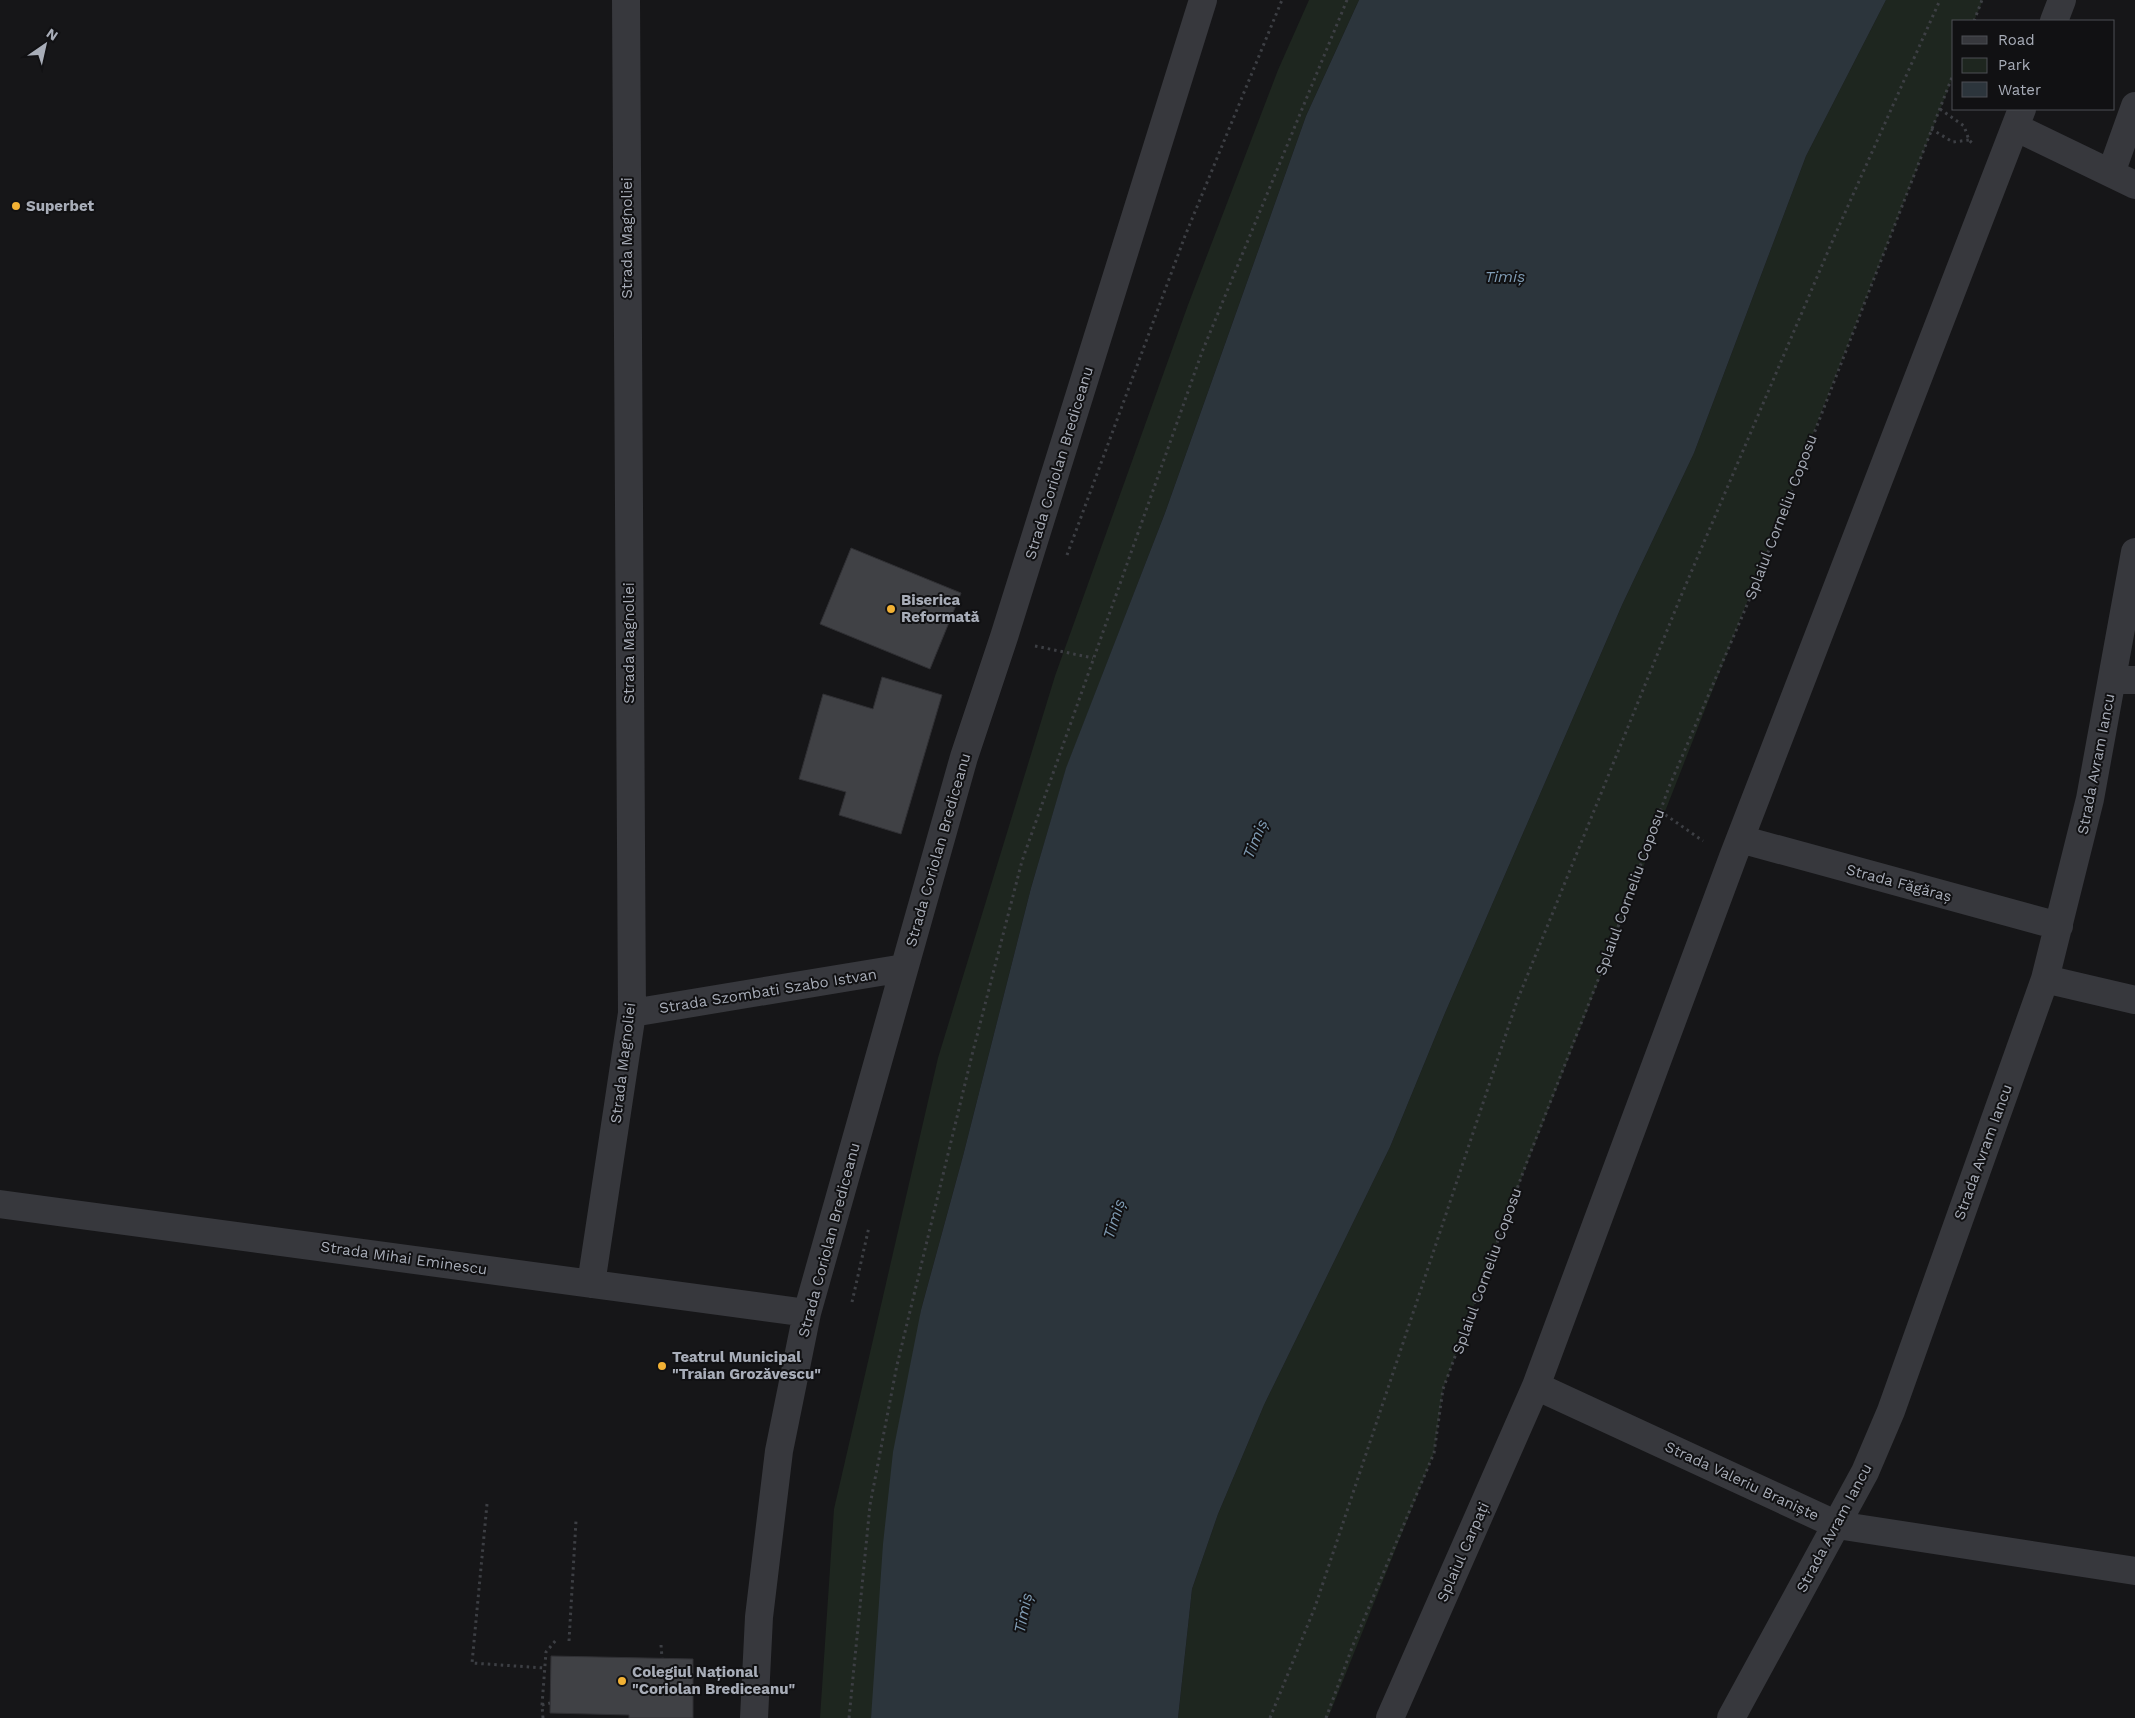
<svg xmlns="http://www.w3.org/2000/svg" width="2135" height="1718" font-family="'Work Sans',sans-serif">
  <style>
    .green { fill: #1e261f }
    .water { fill: #2c353c }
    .building { fill: #404145; stroke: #303034 }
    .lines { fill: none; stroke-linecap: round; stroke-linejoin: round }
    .path { stroke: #3d3f44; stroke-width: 3; stroke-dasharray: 2.5 4; stroke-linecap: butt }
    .minor { stroke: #37383d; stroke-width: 28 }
    .poi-dot { fill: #f2b134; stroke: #111113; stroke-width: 2 }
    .labels { text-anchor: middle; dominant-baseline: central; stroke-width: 4; stroke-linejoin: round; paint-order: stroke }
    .poi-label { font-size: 15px; font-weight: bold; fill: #a8adb8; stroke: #111113; text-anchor: start }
    .street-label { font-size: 15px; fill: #a8adb8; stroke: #111113 }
    .water-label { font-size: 16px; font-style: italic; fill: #7f9bb3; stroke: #111113 }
  </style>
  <rect width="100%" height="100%" fill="#161618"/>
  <!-- green -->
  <path class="green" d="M 1309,0 L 1359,0 L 1306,116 L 1165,513 L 1066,769 L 1031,888 L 963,1156 L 921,1310 L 871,1718 L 820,1718 L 834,1509 L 938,1058 L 1055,676 L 1188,305 L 1278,70 Z
    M 1886,0 L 1983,0 L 1974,21 L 1954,21 L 1954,74 L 1523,1174 L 1443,1389 L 1434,1453 L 1328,1718 L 1178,1718 L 1192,1589 L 1218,1514 L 1264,1405 L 1390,1147 L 1445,1013 L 1622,605 L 1694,453 L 1806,156 Z"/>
  <!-- water -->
  <path class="water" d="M 1359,0 L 1886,0 L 1806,156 L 1694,453 L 1622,605 L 1445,1013 L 1390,1147 L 1264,1405 L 1218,1514 L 1192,1589 L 1178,1718 L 871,1718 L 883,1544 L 893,1452 L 921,1310 L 963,1156 L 1031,888 L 1066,768 L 1165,513 L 1306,116 Z"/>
  <!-- building -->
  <path class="building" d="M 851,548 L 961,593 L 930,669 L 820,624 Z
    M 882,677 L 942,695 L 901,834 L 839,815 L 846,792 L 799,779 L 823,694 L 873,709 Z
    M 551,1656 L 693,1659 L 693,1718 L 629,1718 L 629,1715 L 550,1713 Z"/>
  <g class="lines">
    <!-- path -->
    <path class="path" d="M 1974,21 L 1982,0
      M 1940,109 L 1964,126 L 1969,140 L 1973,144
      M 1931,129 L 1953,142 L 1969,140
      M 1067,555 L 1185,236 L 1282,0
      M 1035,646 L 1093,658
      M 1660,811 L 1703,841
      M 852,1302 L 869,1227
      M 487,1504 L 472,1663 L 544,1668
      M 569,1641 L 576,1521
      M 661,1645 L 662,1658
      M 542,1705 L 550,1703
      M 543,1718 L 542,1705 L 546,1652 L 556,1640
      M 849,1718 L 870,1505 L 897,1365 L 972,1055 L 1022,861 L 1202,352 L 1347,0
      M 1270,1718 L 1315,1607 L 1517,1001 L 1681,596 L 1835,235 L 1940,0
      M 1326,1718 L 1353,1645 L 1434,1453 L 1443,1389 L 1528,1159 L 1607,957 L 1669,787 L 1753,591 L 1954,72"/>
    <!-- minor -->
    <path class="minor" d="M 2054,21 L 2062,0
      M 2015,127 L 2135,185
      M 2111,173 L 2135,106
      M 2112,680 L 2135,680
      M 1740,839 L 2059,926
      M 2045,979 L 2135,1000
      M 632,1013 L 904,968
      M 0,1204 L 807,1313
      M 591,1284 L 632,1013 L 626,0
      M 1536,1386 L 1837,1525 L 2135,1571
      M 754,1718 L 759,1617 L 779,1451 L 807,1313 L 964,757 L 1004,637 L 1203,0
      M 1390,1718 L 1536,1386 L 1733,857 L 2022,109
      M 1731,1718 L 1865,1472 L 1891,1411 L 2045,979 L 2090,799 L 2135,552"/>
  </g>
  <!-- markers -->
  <g class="poi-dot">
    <circle cx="16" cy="206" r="5"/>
    <circle cx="891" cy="609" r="5"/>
    <circle cx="662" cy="1366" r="5"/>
    <circle cx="622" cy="1681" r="5"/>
  </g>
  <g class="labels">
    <!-- poi labels -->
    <g class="poi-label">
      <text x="26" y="206">Superbet</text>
      <text x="901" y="600">Biserica<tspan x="901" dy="17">Reformată</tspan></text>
      <text x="672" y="1357">Teatrul Municipal<tspan x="672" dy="17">"Traian Grozăvescu"</tspan></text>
      <text x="632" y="1672">Colegiul Național<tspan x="632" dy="17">"Coriolan Brediceanu"</tspan></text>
    </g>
    <!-- street labels -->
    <g class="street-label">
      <text transform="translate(627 238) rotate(-90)">Strada Magnoliei</text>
      <text transform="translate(1059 463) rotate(-73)">Strada Coriolan Brediceanu</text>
      <text transform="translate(1781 517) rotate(-69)">Splaiul Corneliu Coposu</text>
      <text transform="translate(629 643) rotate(-90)">Strada Magnoliei</text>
      <text transform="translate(2096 764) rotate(-79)">Strada Avram Iancu</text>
      <text transform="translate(938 850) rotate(-74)">Strada Coriolan Brediceanu</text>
      <text transform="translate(1899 883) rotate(15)">Strada Făgăraș</text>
      <text transform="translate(1630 892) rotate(-70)">Splaiul Corneliu Coposu</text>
      <text transform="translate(768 991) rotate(-9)">Strada Szombati Szabo Istvan</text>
      <text transform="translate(623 1063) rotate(-83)">Strada Magnoliei</text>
      <text transform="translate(1983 1152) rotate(-70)">Strada Avram Iancu</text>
      <text transform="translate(829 1240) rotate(-75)">Strada Coriolan Brediceanu</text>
      <text transform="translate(404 1258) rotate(8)">Strada Mihai Eminescu</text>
      <text transform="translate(1487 1271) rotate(-70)">Splaiul Corneliu Coposu</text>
      <text transform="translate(1742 1481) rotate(25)">Strada Valeriu Braniște</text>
      <text transform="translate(1834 1528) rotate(-62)">Strada Avram Iancu</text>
      <text transform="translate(1463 1552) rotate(-66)">Splaiul Carpați</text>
    </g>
    <!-- water labels -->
    <g class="water-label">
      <text x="1505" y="276">Timiș</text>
      <text transform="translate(1255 839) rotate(-68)">Timiș</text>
      <text transform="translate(1114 1219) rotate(-73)">Timiș</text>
      <text transform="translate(1023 1613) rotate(-79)">Timiș</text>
    </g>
  </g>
  <!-- legend -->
  <rect x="1952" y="20" width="162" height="90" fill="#111113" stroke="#4d4f55"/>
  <rect x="1962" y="36" width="25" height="8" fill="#37383d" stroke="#4d4f55"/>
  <text x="1998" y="45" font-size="15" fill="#a8adb8">Road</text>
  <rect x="1962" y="58" width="25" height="15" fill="#1e261f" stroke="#4d4f55"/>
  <text x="1998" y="70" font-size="15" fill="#a8adb8">Park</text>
  <rect x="1962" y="82" width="25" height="15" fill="#2c353c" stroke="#4d4f55"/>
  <text x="1998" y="95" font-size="15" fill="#a8adb8">Water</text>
  <!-- north arrow -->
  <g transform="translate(45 45) rotate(34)" stroke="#111113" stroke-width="4" paint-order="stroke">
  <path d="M0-4L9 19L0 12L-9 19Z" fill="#a8adb8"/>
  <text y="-8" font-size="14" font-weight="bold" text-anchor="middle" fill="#a8adb8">N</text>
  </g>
</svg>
